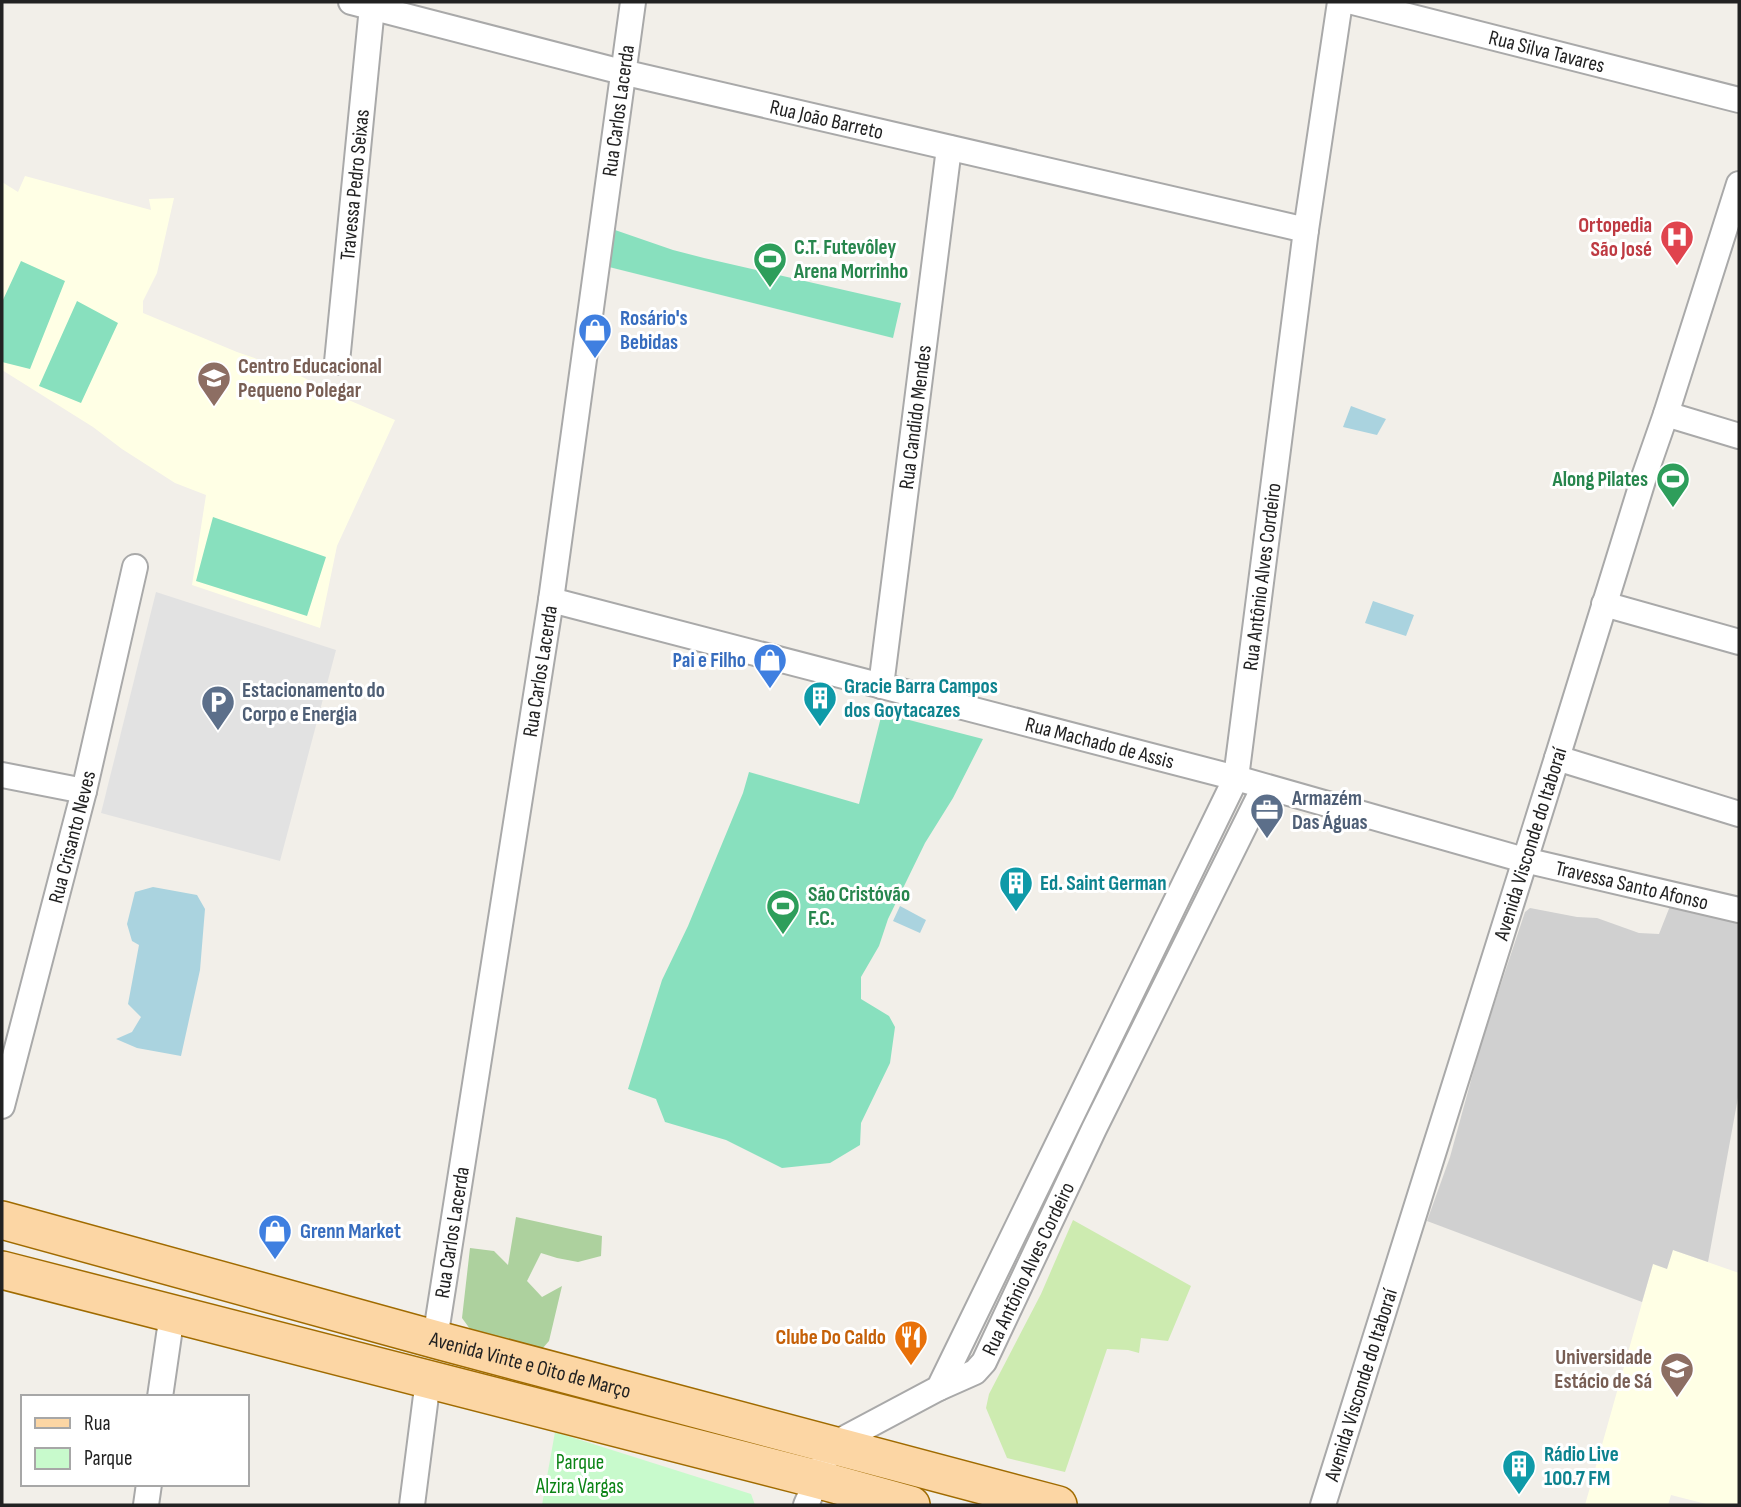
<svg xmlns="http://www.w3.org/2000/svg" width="1741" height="1507" font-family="'Sofia Sans Condensed',sans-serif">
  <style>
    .education { fill: #ffffe5 }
    .religious { fill: #d0d0d0 }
    .grass { fill: #cdebb0 }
    .forest { fill: #add19e }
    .park { fill: #c8facc }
    .pitch { fill: #88e0be }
    .parking { fill: #e2e2e2 }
    .water { fill: #aad3df }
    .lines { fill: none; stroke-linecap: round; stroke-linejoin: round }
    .minor-casing { stroke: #a9a9a9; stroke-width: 28 }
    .primary-casing { stroke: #a06b00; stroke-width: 40 }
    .minor { stroke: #fff; stroke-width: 24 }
    .primary { stroke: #fcd6a4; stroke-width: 37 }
    .labels { text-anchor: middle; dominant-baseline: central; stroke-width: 6; stroke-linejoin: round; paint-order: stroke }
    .street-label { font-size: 21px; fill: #222; stroke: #fff }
    .health-label { font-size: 21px; font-weight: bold; fill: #be3a42; stroke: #fff; text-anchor: end }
    .leisure-label { font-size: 21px; font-weight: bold; fill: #27864d; stroke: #fff; text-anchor: start }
    .shop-label { font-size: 21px; font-weight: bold; fill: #366cbe; stroke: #fff; text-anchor: start }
    .education-label { font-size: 21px; font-weight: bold; fill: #785e54; stroke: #fff; text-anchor: start }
    .culture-label { font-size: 21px; font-weight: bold; fill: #0d838f; stroke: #fff; text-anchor: start }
    .service-label { font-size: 21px; font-weight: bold; fill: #4e5e75; stroke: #fff; text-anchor: start }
    .food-label { font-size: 21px; font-weight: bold; fill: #c56008; stroke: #fff; text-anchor: end }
    .park-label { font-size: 21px; fill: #0c8416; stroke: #fff }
  </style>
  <rect width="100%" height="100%" fill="#f2efe9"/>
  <!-- education -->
  <path class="education" d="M 25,176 L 151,210 L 149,199 L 174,198 L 157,273 L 143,301 L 143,313 L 237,352 L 289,370 L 337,395 L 395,420 L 337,546 L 320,628 L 192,585 L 206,495 L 175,483 L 122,449 L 93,427 L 2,370 L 2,182 L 18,192 Z
    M 1673,1250 L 1739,1273 L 1739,1505 L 1710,1505 L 1671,1495 L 1668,1505 L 1585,1505 L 1653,1264 Z"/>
  <!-- religious -->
  <path class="religious" d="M 1672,901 L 1739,918 L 1739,1092 L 1708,1262 L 1673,1250 L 1667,1269 L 1653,1264 L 1642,1302 L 1427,1221 L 1450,1157 L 1481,1044 L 1525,912 L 1530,908 L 1577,917 L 1597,918 L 1639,933 L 1659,934 Z"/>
  <!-- grass -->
  <path class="grass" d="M 1073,1220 L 1191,1286 L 1168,1341 L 1141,1338 L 1139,1353 L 1128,1350 L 1107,1349 L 1065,1472 L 1007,1458 L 986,1408 L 989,1394 L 1041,1294 Z"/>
  <!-- forest -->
  <path class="forest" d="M 516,1217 L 602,1236 L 601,1256 L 578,1262 L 557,1258 L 541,1253 L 527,1281 L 542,1297 L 562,1286 L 549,1341 L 542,1349 L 470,1329 L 462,1318 L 470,1248 L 494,1251 L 508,1265 Z"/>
  <!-- park -->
  <path class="park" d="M 555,1432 L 751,1494 L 755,1505 L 542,1505 Z"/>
  <!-- pitch -->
  <path class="pitch" d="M 615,230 L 673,250 L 704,258 L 901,303 L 893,338 L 609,267 Z
    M 21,261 L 65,281 L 30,369 L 2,362 L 2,302 Z
    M 77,301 L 118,323 L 81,403 L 39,386 Z
    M 213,517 L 326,557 L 307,616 L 196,581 Z
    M 882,713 L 983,739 L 953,798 L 925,843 L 888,919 L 879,946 L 861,977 L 861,999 L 889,1016 L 895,1027 L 890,1063 L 861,1123 L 860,1145 L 830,1163 L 782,1168 L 726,1140 L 665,1122 L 656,1099 L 628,1089 L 662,980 L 688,926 L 743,793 L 749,772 L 859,804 Z"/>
  <!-- parking -->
  <path class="parking" d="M 156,592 L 336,650 L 280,861 L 101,813 Z"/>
  <!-- water -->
  <path class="water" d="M 1351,406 L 1386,419 L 1377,435 L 1343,427 Z
    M 1373,601 L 1414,615 L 1406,636 L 1365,623 Z
    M 153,887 L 197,895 L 205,909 L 200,970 L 181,1056 L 137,1048 L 116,1039 L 132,1032 L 141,1017 L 128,1004 L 139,945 L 132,941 L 127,924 L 135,892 Z
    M 900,906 L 926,920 L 920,933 L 893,921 Z"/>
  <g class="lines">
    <!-- minor casing -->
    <g class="minor-casing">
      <g id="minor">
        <path id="s1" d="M 351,2 L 622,72 L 1306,230"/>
        <path id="s2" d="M 1353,2 L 1739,100"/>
        <path id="s3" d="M 337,362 L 372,7"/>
        <path d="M 1666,414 L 1739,436"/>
        <path id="s4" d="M 551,600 L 1236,778 L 1524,860 L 1739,910"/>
        <path d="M 1604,604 L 1739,642"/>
        <path id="s5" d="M 881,686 L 949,148"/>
        <path d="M 1557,758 L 1739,814"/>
        <path d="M 2,775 L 84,791"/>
        <path id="s6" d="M 2,1106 L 84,791 L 135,567"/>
        <path id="s7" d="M 435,1339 L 551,600 L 633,2"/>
        <path id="s8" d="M 939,1388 L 975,1372 L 984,1362 L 1094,1129 L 1264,787"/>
        <path d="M 160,1397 L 172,1314"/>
        <path d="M 146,1505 L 149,1484"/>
        <path d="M 412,1505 L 428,1380"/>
        <path id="s9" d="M 806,1505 L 832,1445 L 939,1388 L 1236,778 L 1306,230 L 1340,2"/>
        <path id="s10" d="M 1323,1505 L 1557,758 L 1644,477 L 1666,414 L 1739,184"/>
      </g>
    </g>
    <!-- primary casing -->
    <g class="primary-casing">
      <g id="primary">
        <path id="s11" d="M 2,1220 L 441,1341 L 1058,1505"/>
        <path d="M 2,1270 L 816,1479 L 911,1505"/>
      </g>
    </g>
    <!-- minor -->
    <use href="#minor" class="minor"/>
    <!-- primary -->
    <use href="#primary" class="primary"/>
  </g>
  <!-- icons -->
  <defs>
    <g id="hospital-pin" transform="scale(1.75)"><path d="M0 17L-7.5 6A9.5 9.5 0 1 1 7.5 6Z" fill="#e0444e" stroke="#fff"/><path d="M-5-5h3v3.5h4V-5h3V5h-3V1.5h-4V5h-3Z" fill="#fff"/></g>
    <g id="stadium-pin" transform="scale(1.75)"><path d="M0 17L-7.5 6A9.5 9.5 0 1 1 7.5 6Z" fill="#2e9e5b" stroke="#fff"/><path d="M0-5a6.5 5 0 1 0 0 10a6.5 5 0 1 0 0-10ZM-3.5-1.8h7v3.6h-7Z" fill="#fff"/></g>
    <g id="shop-pin" transform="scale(1.75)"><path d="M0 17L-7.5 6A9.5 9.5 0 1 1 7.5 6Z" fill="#3f7fe0" stroke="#fff"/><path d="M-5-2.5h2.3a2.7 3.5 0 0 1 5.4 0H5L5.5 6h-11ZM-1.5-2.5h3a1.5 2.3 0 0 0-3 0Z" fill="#fff"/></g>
    <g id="school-pin" transform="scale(1.75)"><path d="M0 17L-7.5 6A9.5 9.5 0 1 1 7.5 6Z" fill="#8d6e63" stroke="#fff"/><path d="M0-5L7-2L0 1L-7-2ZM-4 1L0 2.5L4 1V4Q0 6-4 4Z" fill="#fff"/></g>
    <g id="building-pin" transform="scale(1.75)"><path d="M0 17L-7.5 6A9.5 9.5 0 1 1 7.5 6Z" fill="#0f9aa8" stroke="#fff"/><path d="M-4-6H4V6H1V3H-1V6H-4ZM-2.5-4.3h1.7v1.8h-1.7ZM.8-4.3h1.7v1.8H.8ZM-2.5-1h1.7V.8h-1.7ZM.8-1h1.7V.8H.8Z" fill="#fff"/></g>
    <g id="parking-pin" transform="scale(1.75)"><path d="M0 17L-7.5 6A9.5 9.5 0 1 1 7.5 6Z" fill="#5c6f8a" stroke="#fff"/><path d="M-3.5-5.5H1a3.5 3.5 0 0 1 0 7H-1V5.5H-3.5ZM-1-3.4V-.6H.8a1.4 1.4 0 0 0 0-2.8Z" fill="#fff"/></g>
    <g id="office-pin" transform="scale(1.75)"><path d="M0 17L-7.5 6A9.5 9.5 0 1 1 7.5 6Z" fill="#5c6f8a" stroke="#fff"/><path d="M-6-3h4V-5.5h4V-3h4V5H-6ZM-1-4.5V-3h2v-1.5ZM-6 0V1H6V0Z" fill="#fff"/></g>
    <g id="restaurant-pin" transform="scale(1.75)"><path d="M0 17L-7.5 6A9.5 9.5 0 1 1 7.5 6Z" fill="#e8710a" stroke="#fff"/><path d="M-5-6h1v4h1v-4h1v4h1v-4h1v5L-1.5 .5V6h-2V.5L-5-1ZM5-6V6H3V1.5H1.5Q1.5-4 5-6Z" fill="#fff"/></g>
    <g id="university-pin" transform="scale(1.75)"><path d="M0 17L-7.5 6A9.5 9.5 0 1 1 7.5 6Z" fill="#8d6e63" stroke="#fff"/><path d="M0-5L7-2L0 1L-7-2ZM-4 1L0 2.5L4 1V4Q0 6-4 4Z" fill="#fff"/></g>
  </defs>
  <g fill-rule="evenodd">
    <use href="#hospital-pin" x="1677" y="237"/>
    <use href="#stadium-pin" x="770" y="259"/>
    <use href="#shop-pin" x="595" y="330"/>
    <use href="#school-pin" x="214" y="378"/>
    <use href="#stadium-pin" x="1673" y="479"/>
    <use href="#shop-pin" x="770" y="660"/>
    <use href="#building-pin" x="820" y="698"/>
    <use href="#parking-pin" x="218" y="702"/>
    <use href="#office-pin" x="1267" y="810"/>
    <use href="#building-pin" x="1016" y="883"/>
    <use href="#stadium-pin" x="783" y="906"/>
    <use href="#shop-pin" x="275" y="1231"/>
    <use href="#restaurant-pin" x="911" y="1337"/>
    <use href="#university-pin" x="1677" y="1369"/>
    <use href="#building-pin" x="1519" y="1466"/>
  </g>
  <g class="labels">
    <!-- street labels -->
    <g class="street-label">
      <text stroke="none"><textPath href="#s2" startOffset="200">Rua Silva Tavares</textPath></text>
      <text stroke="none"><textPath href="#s7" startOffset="1242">Rua Carlos Lacerda</textPath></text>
      <text stroke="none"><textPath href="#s1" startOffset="490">Rua João Barreto</textPath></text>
      <text stroke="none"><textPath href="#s3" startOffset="178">Travessa Pedro Seixas</textPath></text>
      <text stroke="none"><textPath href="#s5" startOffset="271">Rua Candido Mendes</textPath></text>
      <text stroke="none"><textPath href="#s9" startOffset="1068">Rua Antônio Alves Cordeiro</textPath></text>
      <text stroke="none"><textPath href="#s7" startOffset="676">Rua Carlos Lacerda</textPath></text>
      <text stroke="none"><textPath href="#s4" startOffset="567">Rua Machado de Assis</textPath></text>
      <text stroke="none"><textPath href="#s6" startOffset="278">Rua Crisanto Neves</textPath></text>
      <text stroke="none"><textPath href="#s10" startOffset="693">Avenida Visconde do Itaboraí</textPath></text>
      <text stroke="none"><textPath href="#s4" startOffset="1118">Travessa Santo Afonso</textPath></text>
      <text stroke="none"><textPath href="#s7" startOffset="108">Rua Carlos Lacerda</textPath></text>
      <text stroke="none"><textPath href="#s8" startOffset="156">Rua Antônio Alves Cordeiro</textPath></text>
      <text stroke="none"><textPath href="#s11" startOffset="548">Avenida Vinte e Oito de Março</textPath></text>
      <text stroke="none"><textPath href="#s10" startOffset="126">Avenida Visconde do Itaboraí</textPath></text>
    </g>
    <!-- health labels -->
    <g class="health-label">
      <text x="1652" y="225">Ortopedia<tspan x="1652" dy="24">São José</tspan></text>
    </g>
    <!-- leisure labels -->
    <g class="leisure-label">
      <text x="794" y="247">C.T. Futevôley<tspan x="794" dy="24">Arena Morrinho</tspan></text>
      <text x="1648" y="479" text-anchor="end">Along Pilates</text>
      <text x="808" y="894">São Cristóvão<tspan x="808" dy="24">F.C.</tspan></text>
    </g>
    <!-- shop labels -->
    <g class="shop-label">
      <text x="620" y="318">Rosário's<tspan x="620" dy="24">Bebidas</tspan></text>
      <text x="746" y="660" text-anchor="end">Pai e Filho</text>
      <text x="300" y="1231">Grenn Market</text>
    </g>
    <!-- education labels -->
    <g class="education-label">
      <text x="238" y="366">Centro Educacional<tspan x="238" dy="24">Pequeno Polegar</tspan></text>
      <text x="1652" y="1357" text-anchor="end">Universidade<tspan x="1652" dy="24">Estácio de Sá</tspan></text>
    </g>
    <!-- culture labels -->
    <g class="culture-label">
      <text x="844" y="686">Gracie Barra Campos<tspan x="844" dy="24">dos Goytacazes</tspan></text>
      <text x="1040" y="883">Ed. Saint German</text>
      <text x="1544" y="1454">Rádio Live<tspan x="1544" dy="24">100.7 FM</tspan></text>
    </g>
    <!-- service labels -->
    <g class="service-label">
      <text x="242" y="690">Estacionamento do<tspan x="242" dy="24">Corpo e Energia</tspan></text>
      <text x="1292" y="798">Armazém<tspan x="1292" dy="24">Das Águas</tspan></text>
    </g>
    <!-- food labels -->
    <g class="food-label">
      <text x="886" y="1337">Clube Do Caldo</text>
    </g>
    <!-- park labels -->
    <g class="park-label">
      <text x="580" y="1462">Parque<tspan x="580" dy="24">Alzira Vargas</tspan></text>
    </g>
  </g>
  <!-- border -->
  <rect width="1741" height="1507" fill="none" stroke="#222222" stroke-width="7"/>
  <!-- legend -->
  <rect x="21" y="1395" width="228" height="91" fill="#ffffff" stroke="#a7a7a7" stroke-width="2"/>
  <rect x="35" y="1418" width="35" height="10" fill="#fcd6a4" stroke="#a7a7a7" stroke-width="2"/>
  <text x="84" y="1430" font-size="21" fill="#222222">Rua</text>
  <rect x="35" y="1448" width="35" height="21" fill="#c8facc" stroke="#a7a7a7" stroke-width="2"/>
  <text x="84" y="1465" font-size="21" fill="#222222">Parque</text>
</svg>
